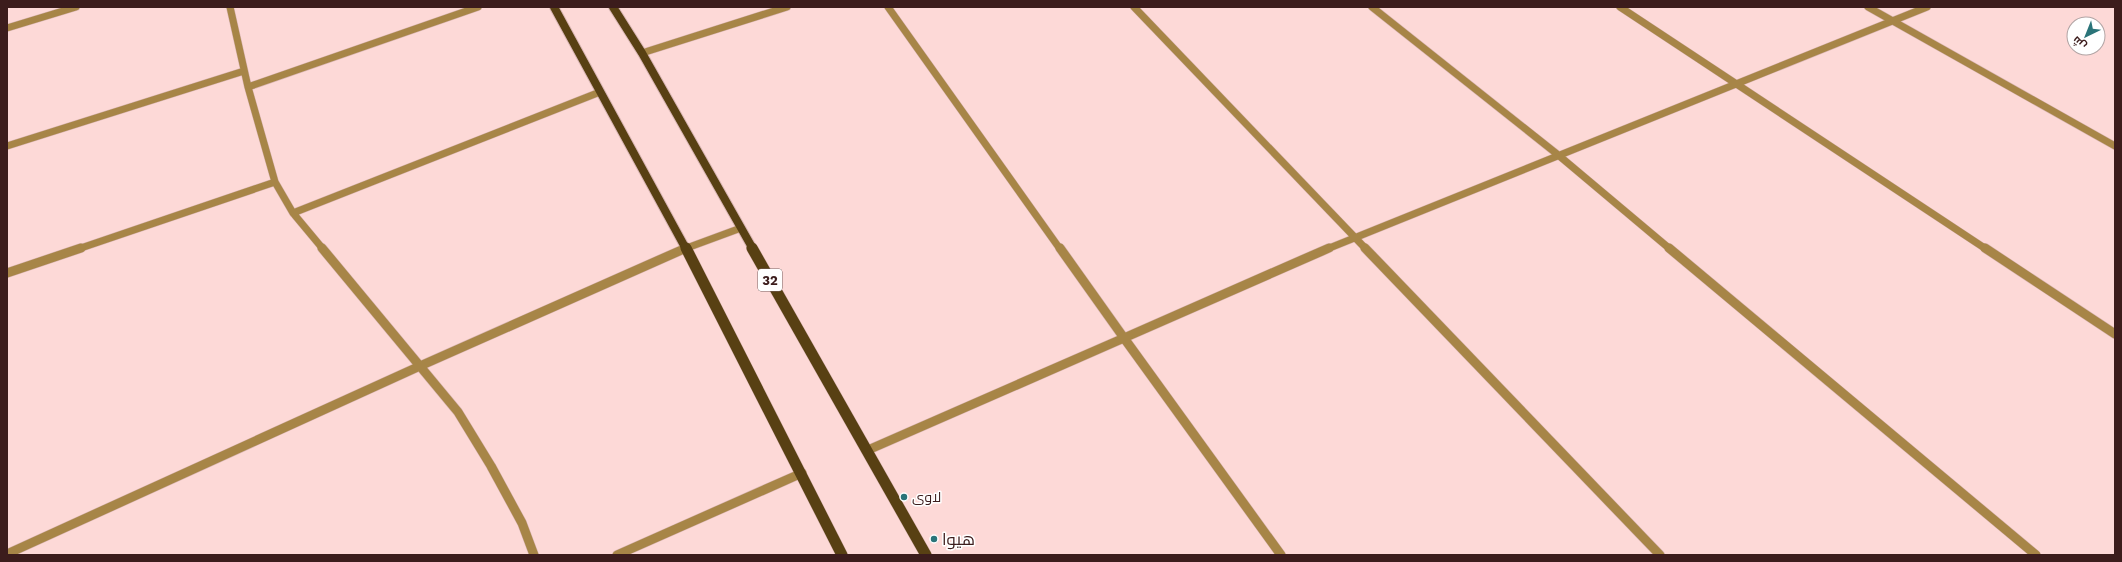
<svg xmlns="http://www.w3.org/2000/svg" width="2122" height="562" font-family="'Work Sans',Cairo,sans-serif">
  <style>
    .lines { fill: none; stroke-linecap: round; stroke-linejoin: round }
    .minor-far1-casing { stroke: #dab7b5; stroke-width: 8 }
    .minor-casing { stroke: #dab7b5; stroke-width: 10 }
    .primary-far1-casing { stroke: #dab7b5; stroke-width: 10 }
    .primary-casing { stroke: #dab7b5; stroke-width: 12 }
    .minor-far1 { stroke: #a78547; stroke-width: 7 }
    .minor { stroke: #a78547; stroke-width: 9 }
    .primary-far1 { stroke: #584013; stroke-width: 8 }
    .primary { stroke: #584013; stroke-width: 11 }
    .poi-dot { fill: #2a7479; stroke: #fff; stroke-width: 1.5 }
    .labels { text-anchor: middle; dominant-baseline: central; stroke-width: 3; stroke-linejoin: round; paint-order: stroke }
    .shield { fill: #fff; stroke: #766060; stroke-width: 1 }
    .shield-label { font-size: 13px; font-weight: bold; fill: #3c1c1c }
    .poi-label { font-size: 14px; fill: #3c1c1c; stroke: #fff; text-anchor: start }
    .near-poi-label { font-size: 17px; fill: #3c1c1c; stroke: #fff; text-anchor: start }
  </style>
  <rect width="100%" height="100%" fill="#fdd9d7"/>
  <g class="lines">
    <!-- minor-far1 casing -->
    <g class="minor-far1-casing">
      <path id="minor-far1" d="M 230,7 L 248,87 L 275,182 L 293,213 L 323,249
        M 888,7 L 1060,249
        M 1134,7 L 1366,249
        M 1372,7 L 1557,154 L 1670,249
        M 1620,7 L 1986,249
        M 1868,7 L 2115,146
        M 7,28 L 76,7
        M 642,53 L 787,7
        M 248,87 L 478,7
        M 7,146 L 244,71
        M 293,213 L 600,92
        M 78,249 L 275,182
        M 684,249 L 741,228
        M 1327,249 L 1927,7"/>
    </g>
    <!-- minor casing -->
    <g class="minor-casing">
      <path id="minor" d="M 322,248 L 458,412 L 491,466 L 522,523 L 534,555
        M 1060,248 L 1124,338 L 1329,248
        M 1365,248 L 1660,555
        M 1669,248 L 2036,555
        M 1985,248 L 2115,334
        M 7,273 L 81,248
        M 868,450 L 1124,338 L 1281,555
        M 7,554 L 420,366 L 686,248
        M 617,555 L 802,473"/>
    </g>
    <!-- primary-far1 casing -->
    <g class="primary-far1-casing">
      <path id="primary-far1" d="M 554,7 L 686,249
        M 613,7 L 642,53 L 753,249"/>
    </g>
    <!-- primary casing -->
    <g class="primary-casing">
      <path id="primary" d="M 686,248 L 842,555
        M 752,248 L 926,555"/>
    </g>
    <!-- minor-far1 -->
    <use href="#minor-far1" class="minor-far1"/>
    <!-- minor -->
    <use href="#minor" class="minor"/>
    <!-- primary-far1 -->
    <use href="#primary-far1" class="primary-far1"/>
    <!-- primary -->
    <use href="#primary" class="primary"/>
  </g>
  <!-- markers -->
  <g class="poi-dot">
    <circle cx="904" cy="497" r="4"/>
    <circle cx="934" cy="539" r="4"/>
  </g>
  <g class="labels">
    <!-- shield labels -->
    <rect class="shield" x="758" y="269" width="24" height="22" rx="3"/>
    <g class="shield-label">
      <text x="770" y="280">32</text>
    </g>
    <!-- poi labels -->
    <g class="poi-label">
      <text x="912" y="497">لاوی</text>
    </g>
    <!-- near-poi labels -->
    <g class="near-poi-label">
      <text x="942" y="539">هیوا</text>
    </g>
  </g>
  <!-- border -->
  <rect width="2122" height="562" fill="none" stroke="#3c1c1c" stroke-width="16"/>
  <!-- north arrow -->
  <g transform="translate(2086 36) rotate(223)"><circle r="19" fill="#ffffff" stroke="#b1a4a4"/>
  <path d="M0-3L7 15L0 10L-7 15Z" fill="#2a7479"/>
  <text y="-6" font-size="11" font-weight="bold" text-anchor="middle" fill="#3c1c1c">ش</text>
  </g>
</svg>
